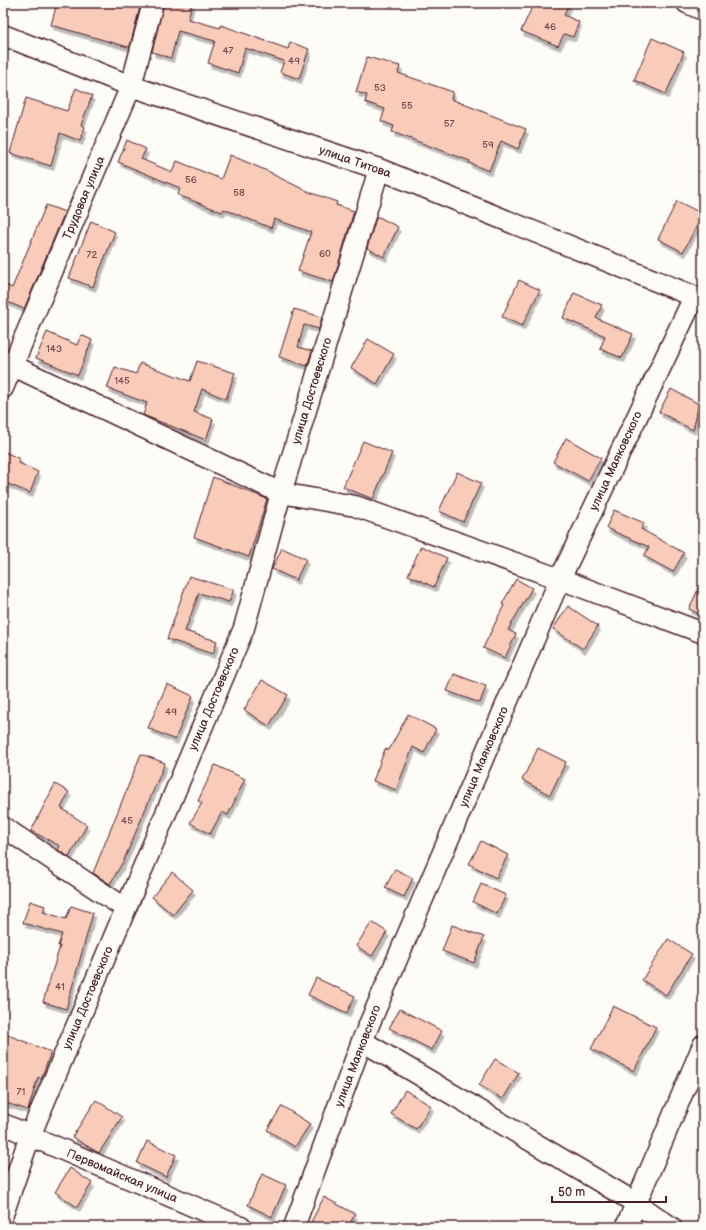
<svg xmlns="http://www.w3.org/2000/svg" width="706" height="1230" font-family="'Balsamiq Sans',sans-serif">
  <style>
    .building { fill: #f8ccb9; stroke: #4a1f2b; filter: url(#shadow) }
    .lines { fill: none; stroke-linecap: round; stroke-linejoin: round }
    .minor-casing { stroke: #4a1f2b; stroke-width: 23 }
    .minor { stroke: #fdfcf7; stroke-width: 20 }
    .labels { text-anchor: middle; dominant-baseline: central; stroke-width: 3; stroke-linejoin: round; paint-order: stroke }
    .number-label { font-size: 10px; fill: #764a4e }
    .street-label { font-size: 12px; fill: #4a1f2b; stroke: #fdfcf7 }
  </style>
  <defs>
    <filter id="shadow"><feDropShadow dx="2.5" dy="4.5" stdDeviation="0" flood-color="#0004"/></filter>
  </defs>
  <rect width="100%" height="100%" fill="#fdfcf7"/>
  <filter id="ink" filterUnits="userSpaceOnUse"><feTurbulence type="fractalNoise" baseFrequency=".025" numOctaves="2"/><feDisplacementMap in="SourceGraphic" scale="8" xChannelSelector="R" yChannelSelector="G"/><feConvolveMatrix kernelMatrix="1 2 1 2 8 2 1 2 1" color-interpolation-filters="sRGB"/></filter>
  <g filter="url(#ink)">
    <!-- building -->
    <path class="building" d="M 57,3 L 109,3 L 125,8 L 126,3 L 141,3 L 130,46 L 128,47 L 51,25 Z
      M 164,3 L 192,3 L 188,19 L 220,28 L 221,25 L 288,49 L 290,42 L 309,49 L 299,79 L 280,72 L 284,61 L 245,48 L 238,73 L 208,63 L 215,41 L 178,31 L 171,58 L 152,52 Z
      M 534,3 L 569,3 L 564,15 L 579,22 L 573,37 L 564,34 L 558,46 L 521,31 Z
      M 652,38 L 684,52 L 666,94 L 634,80 Z
      M 367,57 L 400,66 L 398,73 L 453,92 L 451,99 L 526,129 L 518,149 L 501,141 L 489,171 L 469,163 L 470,161 L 392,132 L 394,126 L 381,121 L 385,109 L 365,102 L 367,95 L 356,92 Z
      M 76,88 L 92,96 L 81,125 L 85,127 L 80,141 L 60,133 L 51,166 L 10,153 L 26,98 L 67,111 Z
      M 127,140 L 146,149 L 141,159 L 172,172 L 177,161 L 221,179 L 230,155 L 272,173 L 272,174 L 309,192 L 337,202 L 336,205 L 354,211 L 333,282 L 298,271 L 311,232 L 274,219 L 271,228 L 224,209 L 222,212 L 178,195 L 180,188 L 118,162 Z
      M 677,201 L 703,214 L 683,252 L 658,239 Z
      M 46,205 L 65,212 L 24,309 L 3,300 L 3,284 L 12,288 Z
      M 379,217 L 398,227 L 384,257 L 367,248 L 376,218 Z
      M 91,221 L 115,232 L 93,287 L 69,278 Z
      M 519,280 L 540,290 L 522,326 L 502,317 Z
      M 574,293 L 602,305 L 596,318 L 633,334 L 622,358 L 600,349 L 605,336 L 563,318 Z
      M 294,309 L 322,317 L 319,329 L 304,325 L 298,347 L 312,351 L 307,366 L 279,357 Z
      M 47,332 L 77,345 L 81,335 L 92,340 L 78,375 L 36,358 Z
      M 368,339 L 394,354 L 377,384 L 351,368 Z
      M 197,361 L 235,373 L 226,399 L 202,389 L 194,412 L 213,419 L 206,440 L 143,415 L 147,403 L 107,388 L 115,367 L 136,374 L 140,363 L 190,381 Z
      M 671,389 L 699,404 L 693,430 L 659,412 Z
      M 566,438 L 601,458 L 588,481 L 553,462 Z
      M 363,441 L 392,453 L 373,499 L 343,487 Z
      M 3,451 L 20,459 L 19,463 L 38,472 L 30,493 L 3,482 Z
      M 457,472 L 481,483 L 463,522 L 439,511 Z
      M 213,477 L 267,499 L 249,557 L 194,537 Z
      M 614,510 L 644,523 L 641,529 L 684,553 L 673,572 L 644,556 L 649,547 L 606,528 Z
      M 421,546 L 447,558 L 434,587 L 408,575 Z
      M 282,548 L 306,559 L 296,580 L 272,569 Z
      M 189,576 L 234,590 L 229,602 L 199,593 L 185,631 L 217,641 L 213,654 L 167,639 Z
      M 516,579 L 532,588 L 508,630 L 516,634 L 505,658 L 483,648 L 504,605 L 502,604 Z
      M 703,579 L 703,616 L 689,609 Z
      M 568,606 L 598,626 L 583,649 L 553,629 Z
      M 454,674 L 486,686 L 480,703 L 447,691 Z
      M 262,680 L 288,695 L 269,726 L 244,710 Z
      M 167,684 L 193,696 L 175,740 L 148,728 Z
      M 408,714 L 436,729 L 424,753 L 413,747 L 396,790 L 373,781 L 385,749 L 389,750 Z
      M 538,748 L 566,762 L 550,795 L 522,780 Z
      M 141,754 L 165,763 L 124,860 L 110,884 L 93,873 Z
      M 215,765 L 245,779 L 228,815 L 222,812 L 210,834 L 190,823 L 202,803 L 198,801 Z
      M 55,784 L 69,792 L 61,808 L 87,825 L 69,857 L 58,850 L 60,846 L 31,831 Z
      M 481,841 L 508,855 L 496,878 L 469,864 Z
      M 395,869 L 413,878 L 404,897 L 385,888 Z
      M 172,872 L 193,890 L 173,915 L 152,897 Z
      M 481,884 L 506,895 L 497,914 L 473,902 Z
      M 30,901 L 45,906 L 43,912 L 66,919 L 71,906 L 93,913 L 66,1009 L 43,1002 L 60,946 L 58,946 L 62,934 L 23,923 Z
      M 372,922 L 387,932 L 372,956 L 356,946 Z
      M 452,925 L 484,937 L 474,963 L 442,951 Z
      M 668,939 L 692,954 L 666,995 L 642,980 Z
      M 316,978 L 355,996 L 347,1013 L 308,995 Z
      M 613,1006 L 656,1027 L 634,1071 L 591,1049 Z
      M 400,1009 L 442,1031 L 432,1050 L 389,1028 Z
      M 3,1033 L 51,1052 L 41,1079 L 38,1077 L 28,1110 L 3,1102 Z
      M 495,1059 L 519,1073 L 503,1099 L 479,1085 Z
      M 405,1090 L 431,1106 L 416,1129 L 391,1114 Z
      M 96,1100 L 122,1117 L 99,1153 L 72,1137 Z
      M 282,1106 L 310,1124 L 295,1147 L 267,1130 Z
      M 147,1141 L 176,1155 L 166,1177 L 137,1163 Z
      M 70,1168 L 92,1183 L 77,1207 L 55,1192 Z
      M 262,1174 L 286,1185 L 272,1217 L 248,1205 Z
      M 324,1197 L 355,1214 L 348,1227 L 320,1227 L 311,1222 Z"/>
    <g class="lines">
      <!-- minor casing -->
      <g class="minor-casing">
        <path id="minor" d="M 687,3 L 703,10
          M 3,35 L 131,86 L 379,169 L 703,300
          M 3,361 L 281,493 L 355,506 L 560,579 L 703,633
          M 3,388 L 131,86 L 153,3
          M 3,827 L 125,908
          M 362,1041 L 636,1203 L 671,1227
          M 3,1124 L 241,1227
          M 3,1214 L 30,1136 L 244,628 L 281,493 L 379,169
          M 294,1227 L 362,1041 L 560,579 L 694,297
          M 626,1227 L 703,1045"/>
      </g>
      <!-- minor -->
      <use href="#minor" class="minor"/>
    </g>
  </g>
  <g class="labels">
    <!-- number labels -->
    <g class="number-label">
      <text x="550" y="27">46</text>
      <text x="228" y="51">47</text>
      <text x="294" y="61">49</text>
      <text x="380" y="88">53</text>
      <text x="407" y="106">55</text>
      <text x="449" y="124">57</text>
      <text x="488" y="145">59</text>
      <text x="191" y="180">56</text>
      <text x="239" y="193">58</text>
      <text x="325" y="254">60</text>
      <text x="92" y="255">72</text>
      <text x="54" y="349">143</text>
      <text x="122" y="381">145</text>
      <text x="171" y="712">49</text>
      <text x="127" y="821">45</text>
      <text x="60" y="987">41</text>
      <text x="21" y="1092">71</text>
    </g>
    <!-- street labels -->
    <g class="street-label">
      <text transform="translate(355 162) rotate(19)">улица Титова</text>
      <text transform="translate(84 198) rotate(-67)">Трудовая улица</text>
      <text transform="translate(312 391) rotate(-73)">улица Достоевского</text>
      <text transform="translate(616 461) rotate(-65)">улица Маяковского</text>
      <text transform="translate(214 699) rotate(-67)">улица Достоевского</text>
      <text transform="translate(484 757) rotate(-67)">улица Маяковского</text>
      <text transform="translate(88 998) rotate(-67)">улица Достоевского</text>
      <text transform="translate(358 1056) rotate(-69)">улица Маяковского</text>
      <text transform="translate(122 1176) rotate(23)">Первомайская улица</text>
    </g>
  </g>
  <!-- margin -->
  <rect width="706" height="1230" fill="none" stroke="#fdfcf7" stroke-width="16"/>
  <rect x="8" y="8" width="690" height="1214" fill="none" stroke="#4a1f2b" stroke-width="1.5" filter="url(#ink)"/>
  <!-- scale -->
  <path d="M552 1196v6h114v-6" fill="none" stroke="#4a1f2b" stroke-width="2"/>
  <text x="558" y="1196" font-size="12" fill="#4a1f2b" stroke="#fdfcf7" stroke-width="3" paint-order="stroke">50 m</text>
</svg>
